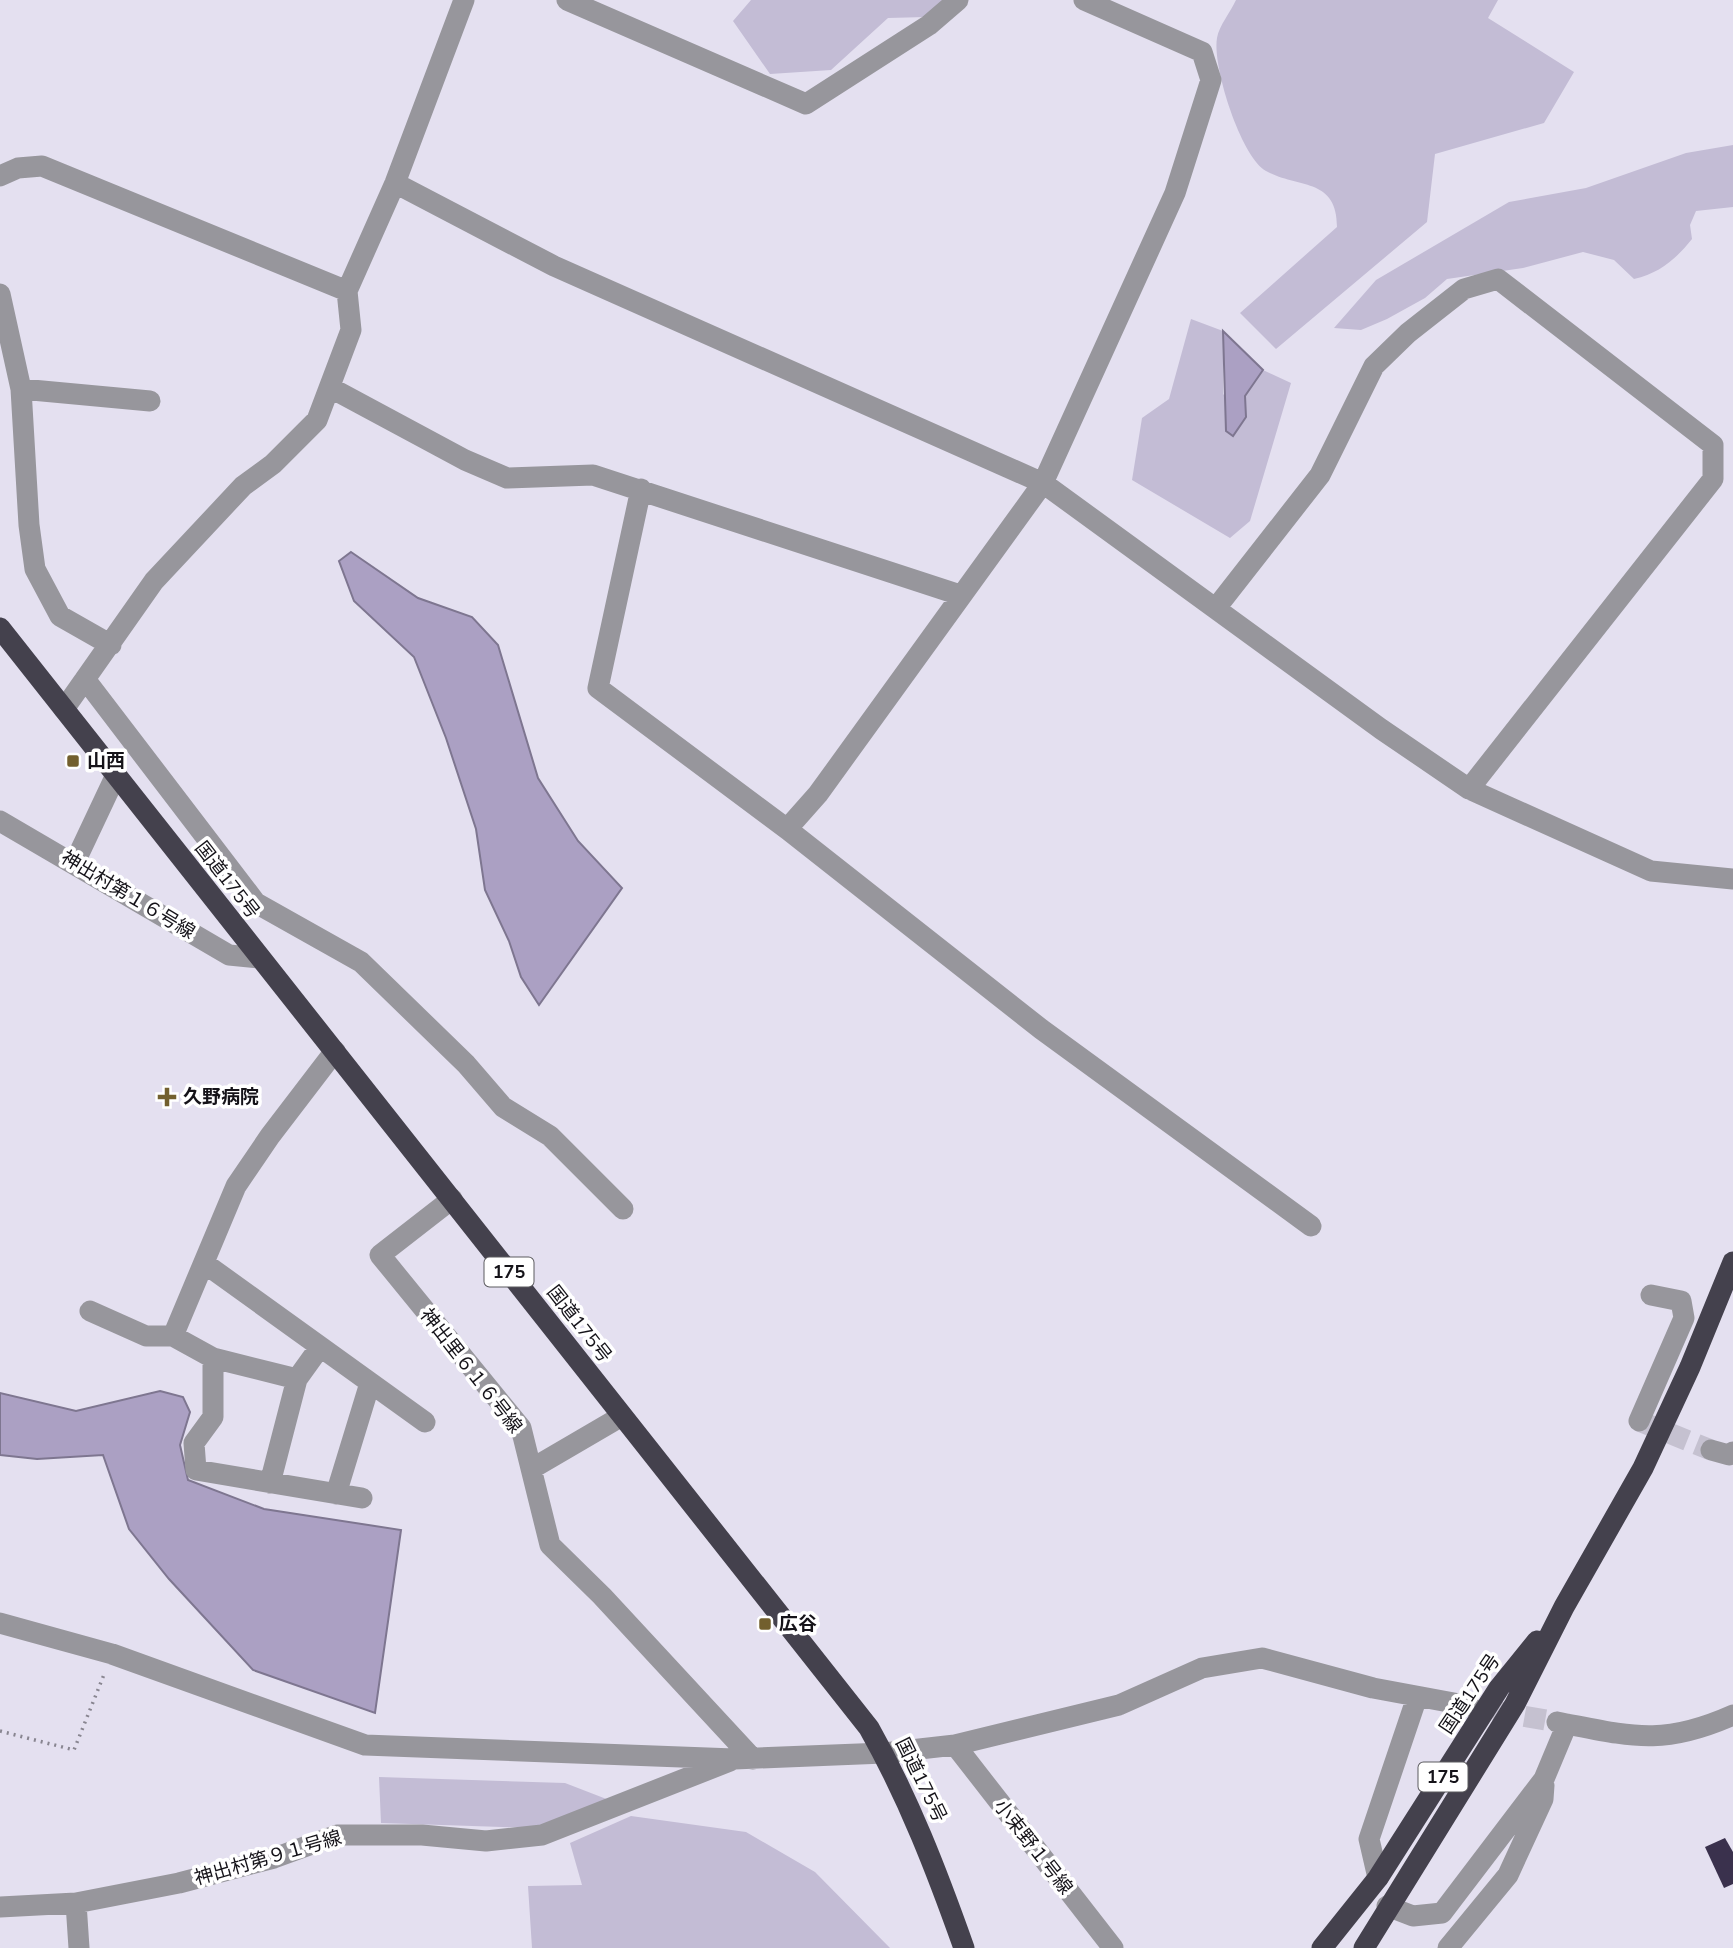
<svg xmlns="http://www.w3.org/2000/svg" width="1733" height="1948" font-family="'Nunito Sans','Noto Sans JP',sans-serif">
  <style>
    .green { fill: #c3bcd5 }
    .water { fill: #aba0c3; stroke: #7e7690; stroke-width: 2 }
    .building { fill: #3a314d }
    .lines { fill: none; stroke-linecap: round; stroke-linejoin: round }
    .minor-tunnel { stroke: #c5c1d0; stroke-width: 21; stroke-dasharray: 21 10; stroke-linecap: butt }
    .path { stroke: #888590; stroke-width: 3.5; stroke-dasharray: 2 5; stroke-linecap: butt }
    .minor { stroke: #97969c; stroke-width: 21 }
    .highway { stroke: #44414d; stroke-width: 21 }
    .poi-dot { fill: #725f2e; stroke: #fff; stroke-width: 2.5 }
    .labels { text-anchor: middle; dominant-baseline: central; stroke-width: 7; stroke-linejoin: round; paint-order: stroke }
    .shield { fill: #fff; stroke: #5b5a5e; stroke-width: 2 }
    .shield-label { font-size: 18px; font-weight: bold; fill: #151319 }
    .poi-label { font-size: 19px; font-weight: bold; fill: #151319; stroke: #fff; text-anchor: start }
    .street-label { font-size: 19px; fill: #151319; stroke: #fff }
  </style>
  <rect width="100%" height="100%" fill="#e4e0f0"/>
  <!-- green -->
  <path class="green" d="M 751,0 L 944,0 L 926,17 L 888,18 L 831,70 L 770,74 L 733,21 Z
    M 1236,0 L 1498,0 L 1488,18 L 1574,72 L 1544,123 L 1435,154 L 1427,222 L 1276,349 L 1240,313 L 1337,227 C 1337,177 1298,189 1266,171 C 1241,157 1212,66 1217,38 C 1219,26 1231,11 1236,0 Z
    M 1733,145 L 1733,207 L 1696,211 L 1690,225 L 1692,239 C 1676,259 1660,273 1634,279 L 1614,260 L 1583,252 L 1523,268 L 1447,279 L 1425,298 L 1387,319 L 1361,330 L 1334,328 L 1376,280 L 1509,202 L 1586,188 L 1686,153 Z
    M 1191,319 L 1223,331 L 1223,394 L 1246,417 L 1245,396 L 1263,370 L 1291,383 L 1250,521 L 1230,538 L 1132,480 L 1142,418 L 1169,399 Z
    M 379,1777 L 565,1783 L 609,1800 L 535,1828 L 381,1823 Z
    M 631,1816 L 746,1832 L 815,1872 L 890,1948 L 532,1948 L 528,1886 L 582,1885 L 570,1843 Z"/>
  <!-- water -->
  <path class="water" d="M 1223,331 L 1263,370 L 1245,396 L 1246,417 L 1233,436 L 1226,431 Z
    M 351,552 L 418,598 L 472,617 L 498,645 L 538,778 L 578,841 L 622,888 L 539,1005 L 521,977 L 509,941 L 485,890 L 476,829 L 446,738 L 414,657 L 354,601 L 339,561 Z
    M 160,1391 L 183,1397 L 190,1412 L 180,1445 L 188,1480 L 264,1509 L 401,1530 L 375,1713 L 253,1670 L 169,1579 L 129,1529 L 103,1455 L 37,1459 L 0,1455 L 0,1393 L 76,1411 Z"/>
  <!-- building -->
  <path class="building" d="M 1725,1838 L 1733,1852 L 1733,1884 L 1724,1888 L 1705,1847 Z"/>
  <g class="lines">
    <!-- minor-tunnel -->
    <path class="minor-tunnel" d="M 1639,1421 L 1711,1450
      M 1494,1711 L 1557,1722"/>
    <!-- path -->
    <path class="path" d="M 0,1731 L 74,1750 L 105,1672"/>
    <!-- minor -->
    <path class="minor" d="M 567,0 L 806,104 L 929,25 L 958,0
      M 0,176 L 18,168 L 42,166 L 347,291
      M 395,183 L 554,266 L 1043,483 L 1381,729 L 1469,789 L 1651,871 L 1733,879
      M 0,294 L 21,389 L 29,525 L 35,569 L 60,616 L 111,645
      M 331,388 L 465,460 L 507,478 L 593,475 L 960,595
      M 21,389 L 150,401
      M 641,489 L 598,688 L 787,829 L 1041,1029 L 1311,1226
      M 1216,608 L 1320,475 L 1374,366 L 1408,333 L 1464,289 L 1498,279 L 1713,445 L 1713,479 L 1469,789
      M 85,679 L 256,903 L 361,962 L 466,1064 L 503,1107 L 550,1136 L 623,1209
      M 64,709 L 154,581 L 243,486 L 273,464 L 317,420 L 351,330 L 347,291 L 395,183 L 464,0
      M 0,821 L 229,955 L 260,958
      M 787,829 L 818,794 L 1043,483 L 1175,193 L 1211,80 L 1202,52 L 1084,0
      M 75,862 L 116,775
      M 452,1199 L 380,1255 L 521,1428 L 550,1545 L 602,1596 L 753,1759
      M 204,1263 L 425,1422
      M 90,1311 L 146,1336 L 173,1336 L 236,1186 L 270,1136 L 335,1051
      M 173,1336 L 213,1358 L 213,1417 L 194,1443 L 196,1470 L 362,1498
      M 213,1358 L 297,1379
      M 1639,1421 L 1684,1318 L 1681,1301 L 1651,1295
      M 1711,1450 L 1729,1455 L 1733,1452
      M 533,1468 L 622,1416
      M 270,1483 L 297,1379 L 320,1347
      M 336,1494 L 370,1383
      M 0,1623 L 112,1654 L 365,1745 L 734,1759 L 884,1753 L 955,1745 L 1119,1705 L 1202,1668 L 1262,1658 L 1373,1688 L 1470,1706
      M 1557,1722 C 1630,1736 1661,1747 1733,1715
      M 955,1745 L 1113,1948
      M 1378,1878 L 1369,1839 L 1417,1697
      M 76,1903 L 79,1948
      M 1387,1906 L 1413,1916 L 1442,1913 L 1544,1779 L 1567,1724
      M 0,1907 L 76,1903 L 179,1883 L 274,1858 L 337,1835 L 422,1835 L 486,1841 L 542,1835 L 730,1761
      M 1448,1948 L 1508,1875 L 1543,1799 L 1544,1785"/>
    <!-- highway -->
    <path class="highway" d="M 0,628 L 869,1728 C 909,1799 937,1872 964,1948
      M 1322,1948 L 1378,1878 L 1499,1688 L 1537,1641
      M 1364,1948 L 1515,1704 L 1564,1607 L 1643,1468 L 1690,1367 L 1733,1262"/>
  </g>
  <!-- markers -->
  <g class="poi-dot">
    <rect x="66" y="754" width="14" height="14" rx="3.5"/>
    <path d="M163.5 1086.5h7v7h7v7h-7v7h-7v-7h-7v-7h7z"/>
    <rect x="758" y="1617" width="14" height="14" rx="3.5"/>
  </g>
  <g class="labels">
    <!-- shield labels -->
    <g class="shield">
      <rect x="484.5" y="1257.5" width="49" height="29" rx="5"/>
      <rect x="1418.5" y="1762.5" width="49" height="29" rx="5"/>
    </g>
    <g class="shield-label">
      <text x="509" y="1272">175</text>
      <text x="1443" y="1777">175</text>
    </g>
    <!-- poi labels -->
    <g class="poi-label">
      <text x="87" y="761">山西</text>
      <text x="183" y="1097">久野病院</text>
      <text x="779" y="1624">広谷</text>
    </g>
    <!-- street labels -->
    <g class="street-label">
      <text transform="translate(227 880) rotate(52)">国道175号</text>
      <text transform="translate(128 895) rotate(31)">神出村第１６号線</text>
      <text transform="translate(579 1324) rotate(52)">国道175号</text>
      <text transform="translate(471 1371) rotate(52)">神出里６１６号線</text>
      <text transform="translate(1470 1694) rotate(-56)">国道175号</text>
      <text transform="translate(921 1780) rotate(64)">国道175号</text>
      <text transform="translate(1033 1847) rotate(52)">小束野１号線</text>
      <text transform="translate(268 1858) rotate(-16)">神出村第９１号線</text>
    </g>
  </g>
</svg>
